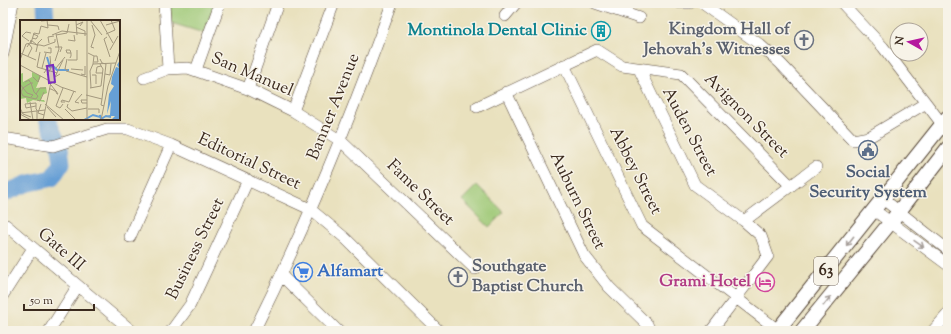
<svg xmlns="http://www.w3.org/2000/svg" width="951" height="334" font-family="'Sorts Mill Goudy',serif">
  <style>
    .green { fill: #9dc874; stroke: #6c7949 }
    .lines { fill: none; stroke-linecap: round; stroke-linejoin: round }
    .river { stroke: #669fd5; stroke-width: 17 }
    .minor-casing { stroke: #554536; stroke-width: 12 }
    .major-casing { stroke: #554536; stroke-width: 16 }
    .minor { stroke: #fff; stroke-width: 11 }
    .major { stroke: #fff; stroke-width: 14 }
    .oneway { stroke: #a79f9a }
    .labels { text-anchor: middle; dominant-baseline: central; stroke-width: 3; stroke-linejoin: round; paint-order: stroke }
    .shield { fill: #f7f3e8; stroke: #73665b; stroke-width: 1 }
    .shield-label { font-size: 16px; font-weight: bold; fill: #3b2a1e }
    .worship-label { font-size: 17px; font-weight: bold; fill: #5b616d; stroke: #f7f3e8; text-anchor: end }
    .culture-label { font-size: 17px; font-weight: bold; fill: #0d838f; stroke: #f7f3e8; text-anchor: end }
    .street-label { font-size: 17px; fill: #3b2a1e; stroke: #f7f3e8 }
    .service-label { font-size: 17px; font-weight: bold; fill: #4e5e75; stroke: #f7f3e8 }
    .shop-label { font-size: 17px; font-weight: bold; fill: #366cbe; stroke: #f7f3e8; text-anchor: start }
    .hotel-label { font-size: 17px; font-weight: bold; fill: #b23c85; stroke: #f7f3e8; text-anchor: end }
    .inset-river { fill: none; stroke: #669fd5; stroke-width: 2 }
    .inset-road { fill: none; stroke: #a3987e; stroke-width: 1 }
    .view { fill: #7b2cbf; fill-opacity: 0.15; stroke: #7b2cbf; stroke-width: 2 }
    .inset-edge { fill: none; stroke: #3b2a1e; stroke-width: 2 }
  </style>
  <rect width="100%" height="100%" fill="#f7f3e8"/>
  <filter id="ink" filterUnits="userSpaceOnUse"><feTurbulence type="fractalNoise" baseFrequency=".025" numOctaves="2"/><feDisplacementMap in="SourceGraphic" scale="8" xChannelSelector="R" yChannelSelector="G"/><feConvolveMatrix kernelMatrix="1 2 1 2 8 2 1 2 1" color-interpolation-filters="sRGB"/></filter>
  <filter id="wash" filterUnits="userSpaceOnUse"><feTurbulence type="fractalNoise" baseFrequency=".012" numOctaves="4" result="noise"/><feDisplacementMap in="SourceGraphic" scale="16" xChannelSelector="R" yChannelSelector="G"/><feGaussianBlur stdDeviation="0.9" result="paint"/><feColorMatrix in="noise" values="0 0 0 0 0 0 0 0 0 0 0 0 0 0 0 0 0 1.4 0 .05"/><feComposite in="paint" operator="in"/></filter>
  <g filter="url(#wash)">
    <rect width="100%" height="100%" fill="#e9e1be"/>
    <!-- green -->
    <path class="green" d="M 170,3 L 215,3 L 204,33 L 171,23 Z
      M 477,185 L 504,212 L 489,227 L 462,200 Z"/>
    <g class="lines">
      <!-- river -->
      <path class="river" d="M 45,3 L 46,21
        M 3,194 L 26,184 L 52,178 L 62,163 L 60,148 L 47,119"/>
    </g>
  </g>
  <g filter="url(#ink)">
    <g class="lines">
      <!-- minor casing -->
      <g class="minor-casing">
        <path id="minor" d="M 164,3 L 168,69
          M 595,3 L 639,18
          M 680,3 L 690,3
          M 702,3 L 759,44 L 780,63 L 853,140 L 869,137 L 926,103
          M 842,3 L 883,47 L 942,124
          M 505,16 L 516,3
          M 3,54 L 13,3
          M 564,65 L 642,226 L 778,330
          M 639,69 L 695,185 L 744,221 L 761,236 L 768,256 L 711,331
          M 196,70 L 220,3
          M 144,78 L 168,69 L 188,68 L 248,89 L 293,111 L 341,141 L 475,269
          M 248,89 L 278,3
          M 506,92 L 584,255 L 609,287 L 647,324 L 650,331
          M 477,107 L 597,50 L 622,66 L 681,74 L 791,186
          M 293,111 L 334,3
          M 3,138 L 53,146 L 107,129 L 128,129 L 171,145 L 310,209 L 345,238 L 439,331
          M 883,199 L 948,250
          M 874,210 L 948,265
          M 744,221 L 816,167
          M 3,228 L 6,225 L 132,331
          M 130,237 L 171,145
          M 281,275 L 338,331
          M 3,295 L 33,248
          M 49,331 L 77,287
          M 171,331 L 190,305 L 248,180
          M 254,331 C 307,225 352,115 392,3
          M 933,331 L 948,314"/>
      </g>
      <!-- major casing -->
      <g class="major-casing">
        <path id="major" d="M 777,331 L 948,117
          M 802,331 L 890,223 L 948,148"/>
      </g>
      <!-- minor -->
      <use href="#minor" class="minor"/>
      <!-- major -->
      <use href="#major" class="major"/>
    </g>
    <!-- one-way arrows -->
    <defs><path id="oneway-shaft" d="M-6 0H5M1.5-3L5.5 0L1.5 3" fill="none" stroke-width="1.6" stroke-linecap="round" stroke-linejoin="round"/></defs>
    <g class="oneway">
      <use href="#oneway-shaft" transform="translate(850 241) rotate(128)"/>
      <use href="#oneway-shaft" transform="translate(919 244) rotate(35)"/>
      <use href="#oneway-shaft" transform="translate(827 301) rotate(-51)"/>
    </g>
  </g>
  <!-- icons -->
  <defs>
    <g id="building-ring" transform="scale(1)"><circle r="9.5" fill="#f7f3e8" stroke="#0f9aa8" stroke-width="1.5"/><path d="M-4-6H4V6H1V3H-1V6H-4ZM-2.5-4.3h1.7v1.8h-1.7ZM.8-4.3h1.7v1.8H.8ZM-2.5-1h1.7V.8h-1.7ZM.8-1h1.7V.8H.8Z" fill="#0f9aa8"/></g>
    <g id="church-ring" transform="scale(1)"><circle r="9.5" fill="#f7f3e8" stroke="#6b7280" stroke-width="1.5"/><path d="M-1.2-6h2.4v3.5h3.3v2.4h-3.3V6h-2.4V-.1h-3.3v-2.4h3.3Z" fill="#6b7280"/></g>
    <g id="civic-ring" transform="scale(1)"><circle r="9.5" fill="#f7f3e8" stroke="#5c6f8a" stroke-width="1.5"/><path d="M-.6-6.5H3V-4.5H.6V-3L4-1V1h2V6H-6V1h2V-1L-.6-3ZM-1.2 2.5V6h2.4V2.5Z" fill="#5c6f8a"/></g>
    <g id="supermarket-ring" transform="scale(1)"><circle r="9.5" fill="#f7f3e8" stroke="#3f7fe0" stroke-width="1.5"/><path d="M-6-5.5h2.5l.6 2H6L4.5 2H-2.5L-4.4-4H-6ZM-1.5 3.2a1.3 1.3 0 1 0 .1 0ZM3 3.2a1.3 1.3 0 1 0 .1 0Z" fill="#3f7fe0"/></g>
    <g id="hotel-ring" transform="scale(1)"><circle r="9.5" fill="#f7f3e8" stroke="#d1479c" stroke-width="1.5"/><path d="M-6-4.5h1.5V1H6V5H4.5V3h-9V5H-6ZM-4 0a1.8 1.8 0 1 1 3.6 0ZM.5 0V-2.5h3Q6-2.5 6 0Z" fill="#d1479c"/></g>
  </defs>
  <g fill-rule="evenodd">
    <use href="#building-ring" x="601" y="31"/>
    <use href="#church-ring" x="804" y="40"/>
    <use href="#civic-ring" x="868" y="150"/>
    <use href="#supermarket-ring" x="303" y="272"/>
    <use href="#church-ring" x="458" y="277"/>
    <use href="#hotel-ring" x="765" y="282"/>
  </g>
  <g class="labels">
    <!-- shield labels -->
    <rect class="shield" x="814" y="257" width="24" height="28" rx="3"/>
    <g class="shield-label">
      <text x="826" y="271">63</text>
    </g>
    <!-- worship labels -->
    <g class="worship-label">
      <text x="790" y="30">Kingdom Hall of<tspan x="790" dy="20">Jehovah's Witnesses</tspan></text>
      <text x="472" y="267" text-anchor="start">Southgate<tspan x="472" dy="20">Baptist Church</tspan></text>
    </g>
    <!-- culture labels -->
    <g class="culture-label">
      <text x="587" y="31">Montinola Dental Clinic</text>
    </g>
    <!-- street labels -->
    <g class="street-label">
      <text transform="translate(252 75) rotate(23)">San Manuel</text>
      <text transform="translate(334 107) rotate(-68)">Banner Avenue</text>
      <text transform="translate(746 116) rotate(45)">Avignon Street</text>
      <text transform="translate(689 132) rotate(62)">Auden Street</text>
      <text transform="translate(249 162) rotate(25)">Editorial Street</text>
      <text transform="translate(635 171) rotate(63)">Abbey Street</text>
      <text transform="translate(420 193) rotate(44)">Fame Street</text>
      <text transform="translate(577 201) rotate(64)">Auburn Street</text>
      <text transform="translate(196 249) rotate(-64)">Business Street</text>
      <text transform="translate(61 250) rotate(41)">Gate III</text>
    </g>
    <!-- service labels -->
    <g class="service-label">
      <text x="868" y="173">Social<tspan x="868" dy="20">Security System</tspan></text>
    </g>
    <!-- shop labels -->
    <g class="shop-label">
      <text x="317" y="272">Alfamart</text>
    </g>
    <!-- hotel labels -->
    <g class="hotel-label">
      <text x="751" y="282">Grami Hotel</text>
    </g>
  </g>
  <!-- overview -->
  <g transform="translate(20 20)">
    <rect width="100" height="100" fill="#e9e1be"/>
    <path d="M 12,52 L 21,56 L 16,68 L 26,67 L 27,73 L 22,75 L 21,80 L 24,80 L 25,82 L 13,80 L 7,83 L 6,78 L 0,79 L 0,54 L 3,53 L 3,62 L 12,57 Z" fill="#9dc874"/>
    <path d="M 100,40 L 100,100 L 91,100 L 95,96 L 87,96 L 90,95 L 91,81 L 87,94 L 89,74 L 94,66 L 91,64 L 92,57 L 96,47 L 99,48 L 97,45 Z" fill="#669fd5"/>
    <path class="inset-river" d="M 27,37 L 30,47 L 33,46 L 37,50 L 49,50M 64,100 L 73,95 L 80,97 L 80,95 L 81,99 L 86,96 L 91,97"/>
    <path class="inset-road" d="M 67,0 L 67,100M 70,0 L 82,15M 80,0 L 93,23M 21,1 L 33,0M 56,1 L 57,15M 28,5 L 38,6 L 39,10M 56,5 L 63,2 L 60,6M 72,5 L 75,15 L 71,27 L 74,28M 86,5 L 100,1M 56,7 L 65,11 L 65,16M 86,14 L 95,10 L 91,0M 32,15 L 42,11 L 67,14M 36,15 L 47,13 L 49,4M 87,17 L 84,19 L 90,37M 12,18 L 16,19 L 18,16 L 13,14M 48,20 L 55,21 L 54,15M 9,21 L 2,16 L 6,12 L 11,13M 29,23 L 28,17 L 34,16M 17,25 L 11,20 L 10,23 L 14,24 L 17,25 L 20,25 L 24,26 L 35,22 L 35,19M 7,27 L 9,24 L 12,28 L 8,36M 35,27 L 42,27 L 40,32M 90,30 L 98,16M 16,32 L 18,23 L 22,19M 24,32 L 31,33 L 31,28 L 28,28M 0,33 L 16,40M 68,33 L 74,36 L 73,44M 50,38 L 51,36 L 51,33 L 50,30 L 46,30 L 47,33 L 51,33M 47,39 L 45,49 L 48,50M 80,39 L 82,43 L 86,44 L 82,79M 0,40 L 6,24 L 11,23 L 14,13 L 19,14 L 21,6 L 28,8 L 27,0M 48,40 L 57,40 L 57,30M 35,41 L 39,29 L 36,14M 74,42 L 78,42 L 77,36 L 74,36M 0,45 L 41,67 L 56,72M 81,46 L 77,47 L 76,53 L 82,53M 17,47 L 37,53M 17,47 L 20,32M 22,48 L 26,33M 36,48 L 45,37M 51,49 L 63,50M 46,51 L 67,57M 24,53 L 29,46 L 25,46M 40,54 L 35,57 L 43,40M 61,54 L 65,55 L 65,46M 85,54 L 90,55 L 91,44M 27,55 L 31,48 L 30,36M 72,55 L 76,55 L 76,64M 13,57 L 18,62 L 20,56M 5,62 L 9,60 L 10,62 L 11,63 L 14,72 L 18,76 L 16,79 L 3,76 L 1,72 L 3,68 L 6,66 L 11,63 L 13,63M 0,64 L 7,73 L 13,75 L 11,77M 70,68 L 81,66 L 83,49 L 80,44M 71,68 L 70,51 L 73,44 L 96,43M 29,69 L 31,69 L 35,71 L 36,71 L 38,74 L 37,74 L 36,72 L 36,71 L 35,70 L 31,65M 16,74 L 20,68 L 26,68M 66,75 L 82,79 L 81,85 L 84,86M 17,80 L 20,81 L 24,72M 67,80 L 61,80 L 62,83 L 67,83M 10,82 L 13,100M 45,82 L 41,82 L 42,80 L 49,82 L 54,71M 59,83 L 55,82 L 62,74M 21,84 L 18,93 L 24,95M 25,84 L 44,100M 43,84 L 40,88 L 36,86 L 43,68M 48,84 L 47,87 L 52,91 L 67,88M 16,86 L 6,88 L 5,84 L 16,83 L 16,89 L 17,90 L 17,100M 27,87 L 36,97M 0,88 L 3,94 L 11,97M 45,89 L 56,100M 68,89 L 79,89 L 79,93M 0,93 L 25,90M 0,94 L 11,100 L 23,99M 23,100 L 31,62M 81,100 L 88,66 L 100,31"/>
    <path class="view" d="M 33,45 L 35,62 L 29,63 L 27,46 Z"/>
    <rect width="100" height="100" class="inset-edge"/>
  </g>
  <!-- margin -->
  <rect width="951" height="334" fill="none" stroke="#f7f3e8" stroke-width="16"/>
  <!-- north arrow -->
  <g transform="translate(909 42) rotate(278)"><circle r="19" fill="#f7f3e8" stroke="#aca397"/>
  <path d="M0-3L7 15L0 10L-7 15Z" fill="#b5179e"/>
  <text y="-6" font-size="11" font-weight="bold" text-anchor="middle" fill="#3b2a1e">N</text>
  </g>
  <!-- scale -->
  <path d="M24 304v6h70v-6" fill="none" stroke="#3b2a1e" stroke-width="2"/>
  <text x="30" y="304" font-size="12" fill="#3b2a1e" stroke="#f7f3e8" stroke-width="3" paint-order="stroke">50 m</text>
</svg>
